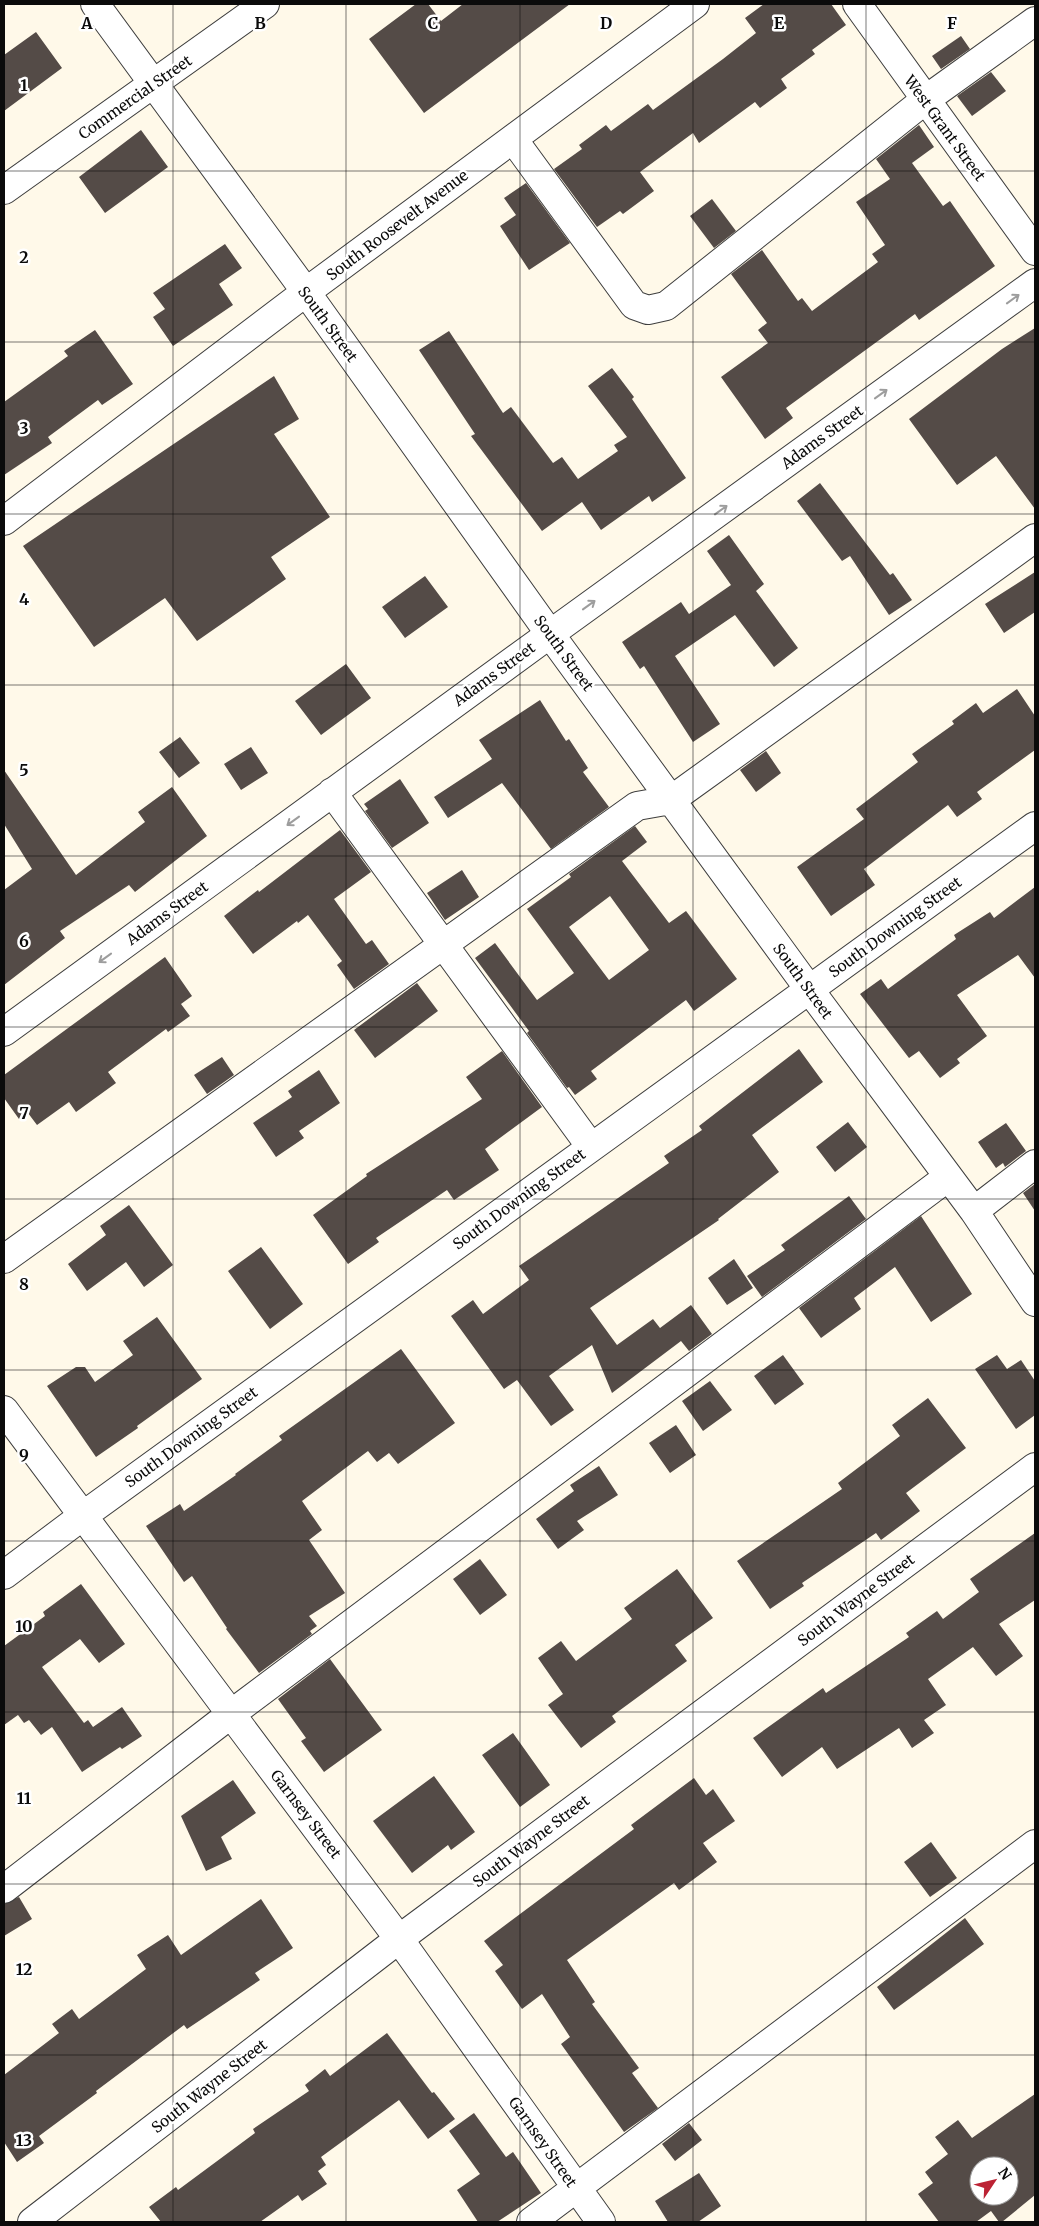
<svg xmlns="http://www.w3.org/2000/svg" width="1039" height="2226" font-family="Merriweather,serif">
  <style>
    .building { fill: #544b47; fill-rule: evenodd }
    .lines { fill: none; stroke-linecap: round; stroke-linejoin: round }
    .minor-casing { stroke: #3e3e3e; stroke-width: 30 }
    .minor { stroke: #fff; stroke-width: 28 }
    .oneway { stroke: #9d9d9d }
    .grid { fill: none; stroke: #0b0b0b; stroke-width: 1; stroke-opacity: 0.55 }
    .labels { text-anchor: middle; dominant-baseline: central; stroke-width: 5; stroke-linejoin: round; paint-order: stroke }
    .street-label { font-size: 15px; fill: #0b0b0b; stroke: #fff }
    .grid-label { font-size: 16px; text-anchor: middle; font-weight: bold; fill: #0b0b0b; stroke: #fff; stroke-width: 5; stroke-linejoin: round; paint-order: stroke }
  </style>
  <rect width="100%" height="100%" fill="#fff9e9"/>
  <!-- building -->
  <path class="building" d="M 416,4 L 428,4 L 441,21 L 463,4 L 570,4 L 424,113 L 369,39 Z
    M 764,4 L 831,4 L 846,25 L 812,50 L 815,54 L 781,79 L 787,88 L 760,108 L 755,102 L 699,143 L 693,133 L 640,172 L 654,191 L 623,214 L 620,211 L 597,227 L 554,169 L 582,149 L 579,145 L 606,125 L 611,131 L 648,104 L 653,110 L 723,59 L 756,33 L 745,18 Z
    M 36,32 L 62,68 L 4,111 L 4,55 Z
    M 961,36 L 970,49 L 941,69 L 932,56 Z
    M 991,72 L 1006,91 L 972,116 L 957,96 Z
    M 919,125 L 934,147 L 912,163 L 943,206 L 950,201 L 995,266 L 919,320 L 915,314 L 786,408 L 793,418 L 765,439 L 721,377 L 768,343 L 758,330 L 767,323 L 731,274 L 762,250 L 798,301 L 802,298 L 812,311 L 878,262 L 872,254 L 885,245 L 856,202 L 890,179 L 876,159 Z
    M 141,130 L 168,167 L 105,213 L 79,177 Z
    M 526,183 L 570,243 L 529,270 L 500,226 L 516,215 L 504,198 Z
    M 712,199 L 736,231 L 714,248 L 690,216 Z
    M 225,244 L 242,268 L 219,284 L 233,305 L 173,346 L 153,317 L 165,309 L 153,293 Z
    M 1035,328 L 1035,509 L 996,456 L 957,485 L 909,419 L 1002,349 Z
    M 95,330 L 133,384 L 102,405 L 98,400 L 48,437 L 52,443 L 4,475 L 4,402 L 68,356 L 64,351 Z
    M 449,331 L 503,413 L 511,407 L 553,463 L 562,457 L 578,479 L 618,451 L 614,445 L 627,437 L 588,386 L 612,368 L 634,397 L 632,399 L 686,478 L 652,502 L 649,496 L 601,530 L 582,502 L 542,531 L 471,436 L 475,434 L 419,350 Z
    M 274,376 L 299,419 L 274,434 L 330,517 L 271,557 L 286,579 L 197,641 L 165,598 L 94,647 L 23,546 Z
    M 820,483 L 890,575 L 893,573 L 912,600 L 889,615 L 850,556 L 842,561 L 797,501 Z
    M 729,535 L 764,584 L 756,591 L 798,648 L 774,667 L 735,615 L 675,656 L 720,724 L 693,742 L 644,666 L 640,669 L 622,642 L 681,602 L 689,614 L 731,585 L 707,551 Z
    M 1035,572 L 1035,612 L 1004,633 L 985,604 Z
    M 425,576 L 448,607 L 405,638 L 382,607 Z
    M 346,664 L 371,698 L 321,735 L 295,701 Z
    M 1017,689 L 1035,716 L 1035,750 L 977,792 L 982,799 L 957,817 L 948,805 L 864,869 L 875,885 L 831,916 L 797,867 L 864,819 L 856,809 L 918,762 L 912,754 L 954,724 L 952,721 L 976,703 L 983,713 Z
    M 540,700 L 566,741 L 569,739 L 588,768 L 583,772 L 609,807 L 551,849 L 502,783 L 448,818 L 434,797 L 492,759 L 479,740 Z
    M 180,737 L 200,763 L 179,778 L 159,752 Z
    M 251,747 L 268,773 L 241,790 L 224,764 Z
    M 766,751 L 781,773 L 756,792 L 740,770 Z
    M 4,770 L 76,875 L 145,822 L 138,812 L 172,787 L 207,836 L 135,892 L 129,885 L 60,931 L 65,938 L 4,985 L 4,890 L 32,869 L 4,824 Z
    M 400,779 L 429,823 L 392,848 L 365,811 L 368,809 L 364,804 Z
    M 635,826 L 647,842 L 622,861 L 669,923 L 686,911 L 737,979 L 694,1011 L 686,1000 L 591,1071 L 597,1079 L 575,1095 L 569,1087 L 567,1088 L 527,1033 L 529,1031 L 475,958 L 495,943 L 537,1000 L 574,973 L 527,909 L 571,877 L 569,874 ZM 610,896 L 649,950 L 609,980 L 569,927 Z
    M 340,830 L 371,872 L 334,899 L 366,944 L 372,940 L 389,964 L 354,989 L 337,965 L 342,961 L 308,915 L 298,923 L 297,921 L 253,954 L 224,916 L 258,890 L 259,892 Z
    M 462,870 L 479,897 L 445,920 L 427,893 Z
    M 1035,887 L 1035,978 L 1018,955 L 957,995 L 987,1036 L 957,1059 L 960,1063 L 940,1078 L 919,1051 L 909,1058 L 860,994 L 881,979 L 888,989 L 956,939 L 954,935 L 990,912 L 994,918 Z
    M 165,957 L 192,996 L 181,1004 L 190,1016 L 168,1032 L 166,1029 L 108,1072 L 116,1083 L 76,1112 L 69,1102 L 37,1125 L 28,1113 L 19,1119 L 4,1098 L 4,1075 Z
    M 417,983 L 438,1011 L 375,1058 L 354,1030 Z
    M 799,1049 L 823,1082 L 752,1135 L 779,1172 L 718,1219 L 719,1220 L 590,1308 L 617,1345 L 653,1319 L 660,1328 L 691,1305 L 712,1334 L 689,1351 L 681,1341 L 612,1393 L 592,1345 L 549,1376 L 574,1410 L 551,1426 L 517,1380 L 504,1389 L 451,1316 L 473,1300 L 483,1314 L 529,1280 L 519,1266 L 669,1163 L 664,1156 L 702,1130 L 699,1126 Z
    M 502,1051 L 542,1107 L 485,1149 L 499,1170 L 454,1200 L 447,1190 L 376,1238 L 379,1242 L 348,1264 L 313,1215 L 367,1176 L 366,1174 L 482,1099 L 466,1077 Z
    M 222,1057 L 234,1075 L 207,1094 L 194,1075 Z
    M 319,1070 L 340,1103 L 299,1131 L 304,1138 L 276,1157 L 253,1123 L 292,1097 L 288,1091 Z
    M 848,1122 L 867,1147 L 835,1172 L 816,1147 Z
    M 1006,1123 L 1026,1151 L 1005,1167 L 1003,1163 L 996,1168 L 978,1142 Z
    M 1035,1184 L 1035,1211 L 1023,1193 Z
    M 849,1196 L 866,1219 L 762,1297 L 747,1276 L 785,1250 L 781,1245 Z
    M 129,1205 L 173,1265 L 144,1287 L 126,1262 L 87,1291 L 68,1264 L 106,1235 L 100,1226 Z
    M 921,1216 L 972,1294 L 931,1322 L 895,1267 L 854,1298 L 861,1309 L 821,1338 L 799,1308 Z
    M 261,1247 L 303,1304 L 270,1329 L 228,1271 Z
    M 734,1259 L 753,1288 L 727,1305 L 708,1278 Z
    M 157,1317 L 202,1379 L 137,1426 L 138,1428 L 96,1457 L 47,1386 L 76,1367 L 85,1367 L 95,1382 L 133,1355 L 123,1341 Z
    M 401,1349 L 455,1423 L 398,1464 L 389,1453 L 377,1462 L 368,1451 L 302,1501 L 322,1530 L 309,1540 L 345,1593 L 309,1616 L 317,1626 L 310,1631 L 312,1634 L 259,1673 L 226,1629 L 227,1628 L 192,1576 L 184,1582 L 146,1526 L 180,1504 L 184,1511 L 236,1475 L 235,1474 L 282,1440 L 279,1436 Z
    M 783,1355 L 804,1384 L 775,1405 L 754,1376 Z
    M 997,1355 L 1007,1369 L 1021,1360 L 1035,1381 L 1035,1415 L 1016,1429 L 975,1369 Z
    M 710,1381 L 732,1410 L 703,1431 L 682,1401 Z
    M 928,1398 L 966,1448 L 906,1493 L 920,1511 L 881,1540 L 876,1533 L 802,1583 L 804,1586 L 770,1609 L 737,1561 L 842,1489 L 838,1483 L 900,1436 L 892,1425 Z
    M 676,1425 L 696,1455 L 670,1473 L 649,1443 Z
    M 599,1466 L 618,1495 L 577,1521 L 584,1530 L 558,1549 L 536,1519 L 574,1491 L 570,1485 Z
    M 1035,1533 L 1035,1600 L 999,1624 L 1023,1656 L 996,1676 L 973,1647 L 928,1679 L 946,1705 L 924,1720 L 934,1733 L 912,1748 L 899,1728 L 837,1769 L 822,1747 L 782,1777 L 753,1738 L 823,1688 L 826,1693 L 909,1637 L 906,1633 L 937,1611 L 943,1619 L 979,1592 L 970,1579 Z
    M 480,1559 L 507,1595 L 480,1615 L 453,1579 Z
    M 677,1569 L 713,1618 L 675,1645 L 687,1661 L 612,1716 L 616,1722 L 581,1748 L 548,1705 L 563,1694 L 538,1658 L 561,1641 L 576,1661 L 632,1619 L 624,1608 Z
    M 81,1584 L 125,1644 L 99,1663 L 80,1639 L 42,1667 L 84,1723 L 88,1720 L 93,1727 L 122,1707 L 142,1736 L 122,1749 L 120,1747 L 82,1772 L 52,1727 L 41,1735 L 29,1720 L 24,1723 L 18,1715 L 4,1725 L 4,1646 L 45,1616 L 43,1612 Z
    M 330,1659 L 382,1730 L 324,1772 L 301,1741 L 306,1738 L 278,1699 Z
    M 513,1733 L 550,1785 L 520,1807 L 482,1755 Z
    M 434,1776 L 475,1832 L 451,1850 L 448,1845 L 412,1873 L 373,1821 Z
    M 694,1778 L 706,1795 L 713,1789 L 735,1821 L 703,1843 L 717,1862 L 679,1890 L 674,1883 L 567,1960 L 595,2002 L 592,2004 L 639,2068 L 632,2073 L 658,2108 L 624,2132 L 561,2044 L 570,2037 L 542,1994 L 522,2009 L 495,1971 L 503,1965 L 484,1941 L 634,1829 L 631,1825 Z
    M 233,1780 L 256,1813 L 221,1837 L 232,1859 L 206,1871 L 181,1816 Z
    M 931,1842 L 957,1878 L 930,1897 L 904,1862 Z
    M 19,1897 L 32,1919 L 4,1936 L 4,1904 Z
    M 261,1899 L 293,1948 L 255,1973 L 260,1980 L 187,2029 L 184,2025 L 96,2091 L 97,2093 L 39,2136 L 44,2143 L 17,2162 L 4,2142 L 4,2075 L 59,2033 L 52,2024 L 72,2009 L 79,2019 L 146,1969 L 137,1955 L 168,1935 L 181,1955 Z
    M 965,1918 L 984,1944 L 894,2010 L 877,1987 Z
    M 387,2033 L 432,2093 L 434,2092 L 455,2119 L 428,2139 L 399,2100 L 321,2157 L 326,2165 L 318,2171 L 327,2184 L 302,2201 L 298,2195 L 260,2222 L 161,2222 L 149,2207 L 176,2187 L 178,2190 L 255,2133 L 253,2129 L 309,2091 L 305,2085 L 325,2069 L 330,2076 Z
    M 1035,2094 L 1035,2195 L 1002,2222 L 999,2222 L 991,2211 L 976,2222 L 939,2222 L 918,2194 L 933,2183 L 925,2172 L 948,2154 L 935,2137 L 958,2120 L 972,2138 ZM 979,2166 L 1009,2166 L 1009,2196 L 979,2196 Z
    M 474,2113 L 506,2157 L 513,2152 L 541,2193 L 497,2222 L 478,2222 L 457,2190 L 480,2174 L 449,2131 Z
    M 689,2123 L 702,2140 L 675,2161 L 662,2144 Z
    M 699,2173 L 721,2206 L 698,2222 L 668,2222 L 655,2201 Z"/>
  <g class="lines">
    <!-- minor casing -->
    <g class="minor-casing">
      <path id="minor" d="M 95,4 L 306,292 L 550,634 L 809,989 L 974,1211 L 1035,1302
        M 857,4 L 1035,251
        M 513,139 L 634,305 L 648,310 L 666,306 L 925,100 L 1035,21
        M 4,190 L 265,4
        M 4,521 L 306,292 L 695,4
        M 332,792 L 591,1147
        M 4,1032 L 550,634 L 1035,283
        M 974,1211 L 1035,1164
        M 4,1259 L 637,806 L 671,800 L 1035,538
        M 4,1410 L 399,1939 L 601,2222
        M 4,1575 L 84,1515 L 1035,826
        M 4,1889 L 231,1714 L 948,1177
        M 32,2222 L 399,1939 L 1035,1467
        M 531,2222 L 1035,1844"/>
    </g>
    <!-- minor -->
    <use href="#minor" class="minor"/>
  </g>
  <!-- one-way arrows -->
  <defs><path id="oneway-shaft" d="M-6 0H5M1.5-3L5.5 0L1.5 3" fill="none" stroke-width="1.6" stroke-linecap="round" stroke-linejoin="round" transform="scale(1.25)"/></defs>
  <g class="oneway">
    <use href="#oneway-shaft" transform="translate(1013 299) rotate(-36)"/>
    <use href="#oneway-shaft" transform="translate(881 394) rotate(-36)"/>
    <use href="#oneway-shaft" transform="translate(721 510) rotate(-36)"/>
    <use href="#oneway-shaft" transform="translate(589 605) rotate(-36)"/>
    <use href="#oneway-shaft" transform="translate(293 821) rotate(144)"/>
    <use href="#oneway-shaft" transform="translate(105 958) rotate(144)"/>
  </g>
  <!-- grid -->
  <path class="grid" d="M 173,4 L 173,2222M 346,4 L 346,2222M 520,4 L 520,2222M 693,4 L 693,2222M 866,4 L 866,2222M 4,171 L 1035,171M 4,342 L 1035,342M 4,514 L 1035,514M 4,685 L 1035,685M 4,856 L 1035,856M 4,1027 L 1035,1027M 4,1199 L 1035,1199M 4,1370 L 1035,1370M 4,1541 L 1035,1541M 4,1712 L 1035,1712M 4,1884 L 1035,1884M 4,2055 L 1035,2055"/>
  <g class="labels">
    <!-- street labels -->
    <g class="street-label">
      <text transform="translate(135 97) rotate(-35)">Commercial Street</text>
      <text transform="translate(945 128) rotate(54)">West Grant Street</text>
      <text transform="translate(397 225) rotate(-37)">South Roosevelt Avenue</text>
      <text transform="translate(328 324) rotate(54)">South Street</text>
      <text transform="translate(822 437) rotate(-36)">Adams Street</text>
      <text transform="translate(564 653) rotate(54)">South Street</text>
      <text transform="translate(494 674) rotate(-36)">Adams Street</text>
      <text transform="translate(167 913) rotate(-36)">Adams Street</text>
      <text transform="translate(895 927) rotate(-36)">South Downing Street</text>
      <text transform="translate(803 981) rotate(54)">South Street</text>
      <text transform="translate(519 1199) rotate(-36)">South Downing Street</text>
      <text transform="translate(191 1437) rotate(-36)">South Downing Street</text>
      <text transform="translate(856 1600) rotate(-37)">South Wayne Street</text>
      <text transform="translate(306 1814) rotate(53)">Garnsey Street</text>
      <text transform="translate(531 1841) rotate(-37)">South Wayne Street</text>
      <text transform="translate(209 2086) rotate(-38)">South Wayne Street</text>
      <text transform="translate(543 2142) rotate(55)">Garnsey Street</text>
    </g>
  </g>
  <g class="grid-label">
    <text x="87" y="29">A</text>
    <text x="260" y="29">B</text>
    <text x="433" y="29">C</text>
    <text x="606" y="29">D</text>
    <text x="779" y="29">E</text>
    <text x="952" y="29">F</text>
    <text x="24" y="91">1</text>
    <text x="24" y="263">2</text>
    <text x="24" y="434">3</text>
    <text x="24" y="605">4</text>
    <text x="24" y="776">5</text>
    <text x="24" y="947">6</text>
    <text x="24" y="1119">7</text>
    <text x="24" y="1290">8</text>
    <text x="24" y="1461">9</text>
    <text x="24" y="1632">10</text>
    <text x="24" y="1804">11</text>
    <text x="24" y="1975">12</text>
    <text x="24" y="2146">13</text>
  </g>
  <!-- border -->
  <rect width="1039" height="2226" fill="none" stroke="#0b0b0b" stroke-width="10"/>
  <!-- north arrow -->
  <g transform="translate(994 2181) rotate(55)"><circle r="24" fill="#ffffff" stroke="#9d9d9d"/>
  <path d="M0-4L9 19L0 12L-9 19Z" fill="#bc2234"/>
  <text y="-8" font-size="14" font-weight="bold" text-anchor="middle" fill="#0b0b0b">N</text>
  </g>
</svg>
